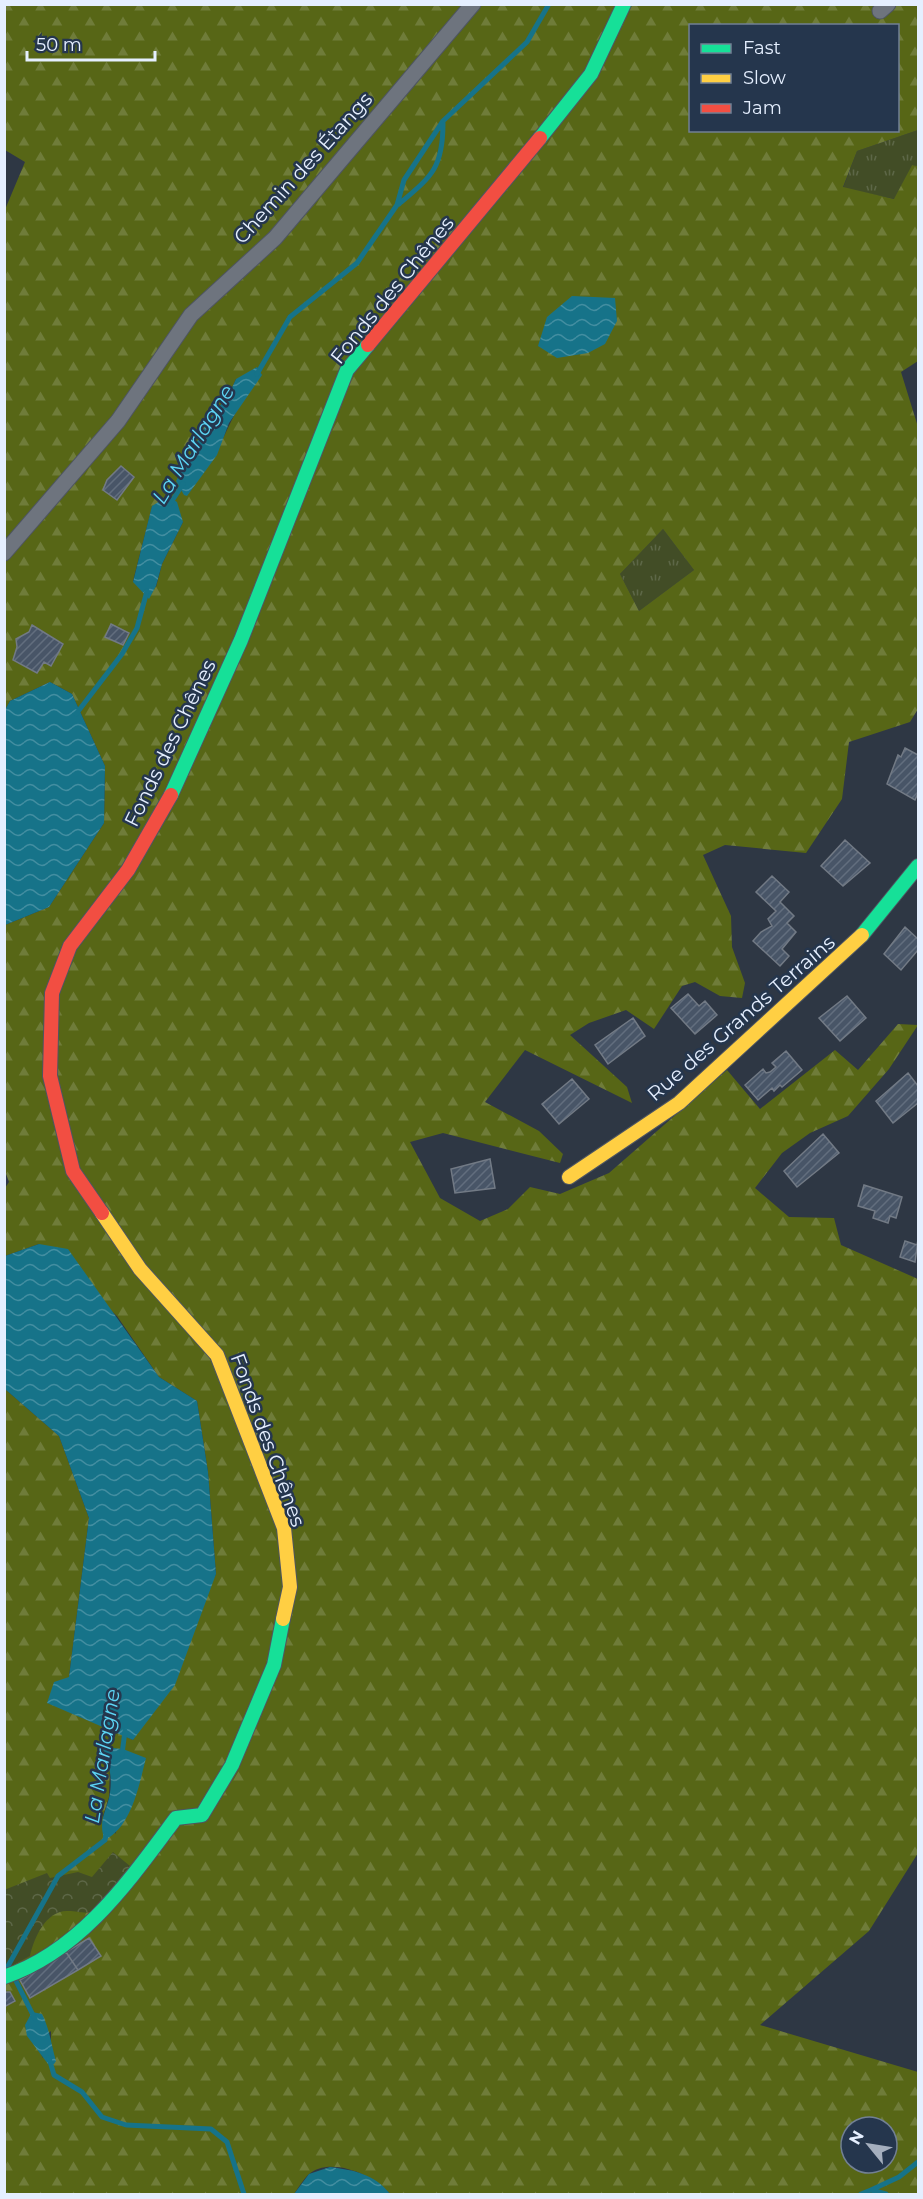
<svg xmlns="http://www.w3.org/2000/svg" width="923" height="2199" font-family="Montserrat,sans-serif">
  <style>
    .grass { fill: url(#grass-tufts) }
    .forest { fill: url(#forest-firs); fill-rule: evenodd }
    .park { fill: url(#park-crowns) }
    .water { fill: url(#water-waves) }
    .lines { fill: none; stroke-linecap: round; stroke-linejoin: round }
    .stream { stroke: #167389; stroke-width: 5 }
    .building { fill: url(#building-hatch); stroke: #727a85; stroke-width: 1.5 }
    .street-casing { stroke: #4e5561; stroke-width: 17 }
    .fast-casing { stroke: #4e5561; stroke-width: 16 }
    .slow-casing { stroke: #4e5561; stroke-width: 16 }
    .jam-casing { stroke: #4e5561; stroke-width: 16 }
    .street { stroke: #6e747e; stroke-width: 15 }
    .fast { stroke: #16e098; stroke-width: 14 }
    .slow { stroke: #ffcf43; stroke-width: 14 }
    .jam { stroke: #f24e42; stroke-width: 14 }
    .labels { text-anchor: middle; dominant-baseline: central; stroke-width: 5; stroke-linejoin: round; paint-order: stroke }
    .street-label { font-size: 20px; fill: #e5efff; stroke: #25364d }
    .water-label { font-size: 21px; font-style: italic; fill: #5cd4f4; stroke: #25364d }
  </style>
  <defs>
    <pattern id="grass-tufts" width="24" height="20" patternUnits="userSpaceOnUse" patternTransform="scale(1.5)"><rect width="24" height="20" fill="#424d26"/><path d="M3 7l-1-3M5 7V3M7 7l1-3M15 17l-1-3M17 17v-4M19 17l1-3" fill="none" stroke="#5d6747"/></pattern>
    <pattern id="forest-firs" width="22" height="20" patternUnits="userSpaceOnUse" patternTransform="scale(1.5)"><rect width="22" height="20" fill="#576616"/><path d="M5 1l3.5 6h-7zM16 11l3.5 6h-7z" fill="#6f7c39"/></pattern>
    <pattern id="park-crowns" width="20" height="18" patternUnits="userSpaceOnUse" patternTransform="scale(1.5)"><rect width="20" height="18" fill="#424d26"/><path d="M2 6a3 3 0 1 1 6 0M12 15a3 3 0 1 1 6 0" fill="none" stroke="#5d6747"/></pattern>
    <pattern id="water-waves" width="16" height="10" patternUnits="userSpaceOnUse" patternTransform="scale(1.5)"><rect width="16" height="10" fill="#167389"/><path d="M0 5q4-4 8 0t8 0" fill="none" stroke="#438ea1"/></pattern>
    <pattern id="building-hatch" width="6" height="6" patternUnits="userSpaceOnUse" patternTransform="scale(1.5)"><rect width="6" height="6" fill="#485567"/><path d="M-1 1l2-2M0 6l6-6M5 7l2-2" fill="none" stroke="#626e7e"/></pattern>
  </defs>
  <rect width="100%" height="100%" fill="#2e3744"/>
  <!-- grass -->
  <path class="grass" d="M 918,130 L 918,166 L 912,165 L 895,199 L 843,188 L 857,151 Z
    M 663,529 L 694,570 L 639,611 L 620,574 Z"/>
  <!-- forest -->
  <path class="forest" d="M 5,5 L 918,5 L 918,130 L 857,151 L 843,187 L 894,199 L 912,165 L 918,166 L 918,361 L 901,372 L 918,427 L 918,709 L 910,722 L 849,742 L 842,799 L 806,853 L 725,845 L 703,855 L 731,916 L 732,947 L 745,983 L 742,998 L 720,996 L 695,982 L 682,986 L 654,1029 L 626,1010 L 589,1023 L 570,1035 L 627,1087 L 632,1103 L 525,1050 L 485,1102 L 539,1131 L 563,1154 L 560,1163 L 443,1133 L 410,1142 L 440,1198 L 480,1221 L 508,1209 L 530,1187 L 560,1194 L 609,1173 L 727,1070 L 760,1109 L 835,1050 L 858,1070 L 898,1024 L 918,1025 L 889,1069 L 848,1116 L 810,1133 L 782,1153 L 755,1188 L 789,1217 L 834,1218 L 841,1245 L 918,1279 L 918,1853 L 869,1931 L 760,2025 L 918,2072 L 918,2194 L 390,2194 C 375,2175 329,2155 308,2175 C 303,2180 298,2188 294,2194 L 5,2194 L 5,2007 L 15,2001 L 10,1992 L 4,1992 L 5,1389 L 59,1436 L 89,1518 L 69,1677 L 91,1720 L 133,1740 L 216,1574 L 208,1472 L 197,1401 L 159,1377 L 117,1316 L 39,1244 L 5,1256 L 5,1188 L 9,1182 L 5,1171 L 5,925 L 49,907 L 104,823 L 105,766 L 72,694 L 50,682 L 10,701 L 5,710 L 4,212 L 25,162 L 5,150 ZM 690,26 L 898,26 L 898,130 L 690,130 ZM 236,379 L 242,402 C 227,425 220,451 203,473 L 194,451 L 207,423 L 229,394 ZM 121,466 L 134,477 L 117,500 L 108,480 ZM 152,507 L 183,522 L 162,564 L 156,587 L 133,581 ZM 663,529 L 694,570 L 639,611 L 620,574 ZM 111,624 L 129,633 L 123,645 L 105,637 ZM 33,625 L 63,644 L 51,666 L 44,662 L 37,673 L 14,660 L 17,646 L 16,639 L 29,632 ZM 110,1765 L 116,1834 L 103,1816 L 109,1797 ZM 89,1938 L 101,1956 L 20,1980 ZM 51,2031 L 51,2045 L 43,2058 L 36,2045 ZM 851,2127 L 887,2127 L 887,2163 L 851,2163 Z"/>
  <!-- park -->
  <path class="park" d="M 113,1852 L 130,1866 L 92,1912 C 83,1914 78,1911 68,1911 C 46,1910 34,1938 30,1956 L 4,1970 L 4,1890 L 47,1873 L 50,1878 L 78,1872 L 92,1877 Z"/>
  <!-- water -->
  <path class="water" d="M 572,296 L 615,298 L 617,321 L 605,344 L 588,353 L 557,358 L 538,346 L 547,317 Z
    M 257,367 L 262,375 L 229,423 L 217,455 L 187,496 L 184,495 L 176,481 L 207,423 L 229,394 L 236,379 Z
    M 168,496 L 177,502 L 183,522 L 162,564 L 156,586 L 149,599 L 133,582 L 152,506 Z
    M 50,682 L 72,694 L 105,766 L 104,823 L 49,907 L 5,925 L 5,710 L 10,701 Z
    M 39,1244 L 68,1249 L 159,1377 L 197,1401 L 208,1472 L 216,1574 L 175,1685 L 133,1740 L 47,1703 L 54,1682 L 69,1677 L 89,1518 L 59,1436 L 5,1389 L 5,1256 Z
    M 102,1747 L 123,1749 L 146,1758 C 139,1785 132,1826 105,1840 C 98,1823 105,1814 109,1798 C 113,1780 110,1764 102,1747 Z
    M 32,2012 L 42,2014 C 50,2030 51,2044 56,2061 L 54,2064 L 48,2064 L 27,2036 L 25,2025 Z
    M 330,2167 C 353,2170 375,2174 390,2194 L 294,2194 L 309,2174 Z"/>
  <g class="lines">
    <!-- stream -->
    <path class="stream" d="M 399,204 C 432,176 443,168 443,123
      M 257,374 L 290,317 L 357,263 L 397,205 L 404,180 L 443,121 L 527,42 L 549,4
      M 170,504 L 183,484
      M 76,714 L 122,654 L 137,628 L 147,591
      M 122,1754 L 125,1731
      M 11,1971 L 8,1966 L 58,1876 L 105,1840 L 106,1834
      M 15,1979 L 35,2019
      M 49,2058 L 54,2075 L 82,2092 L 102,2117 L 126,2125 L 211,2129 L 227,2142 L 244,2194
      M 871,2190 L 899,2177 L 918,2162
      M 861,2194 L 871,2190 L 886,2194"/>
  </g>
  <!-- building -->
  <path class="building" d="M 121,466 L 134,477 L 117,500 L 103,490 L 107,480 Z
    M 111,624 L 129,633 L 123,645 L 105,637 Z
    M 32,625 L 63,644 L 51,666 L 44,662 L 37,673 L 13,660 L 17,647 L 16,639 L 29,632 Z
    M 905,748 L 918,755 L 918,793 L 915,800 L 887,784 L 898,755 L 901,757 Z
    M 845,840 L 870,863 L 843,886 L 821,866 Z
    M 772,876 L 789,892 L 780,902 L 794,916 L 787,923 L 796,932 L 782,949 L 789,956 L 780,966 L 753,941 L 761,932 L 772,926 L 768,919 L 776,911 L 756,892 Z
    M 905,927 L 918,939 L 918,950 L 901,970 L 884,954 Z
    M 688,994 L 699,1006 L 705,1001 L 717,1015 L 695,1034 L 671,1008 Z
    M 847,996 L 866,1018 L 840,1041 L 819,1018 Z
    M 633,1018 L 645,1036 L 608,1064 L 595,1045 Z
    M 786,1051 L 802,1070 L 782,1087 L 780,1085 L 774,1091 L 772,1088 L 758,1100 L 745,1085 L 763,1069 L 766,1073 L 770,1072 L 776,1067 L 772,1063 Z
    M 908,1073 L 918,1086 L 918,1103 L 893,1123 L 876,1101 Z
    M 572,1079 L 589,1099 L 559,1124 L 542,1104 Z
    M 823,1134 L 839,1153 L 797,1187 L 784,1171 Z
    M 490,1159 L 495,1188 L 455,1193 L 451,1169 Z
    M 864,1185 L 902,1197 L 896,1218 L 890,1216 L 888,1223 L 873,1218 L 875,1211 L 858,1206 Z
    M 918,1240 L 915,1262 L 900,1257 L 905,1241 L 917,1245 Z
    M 89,1938 L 101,1956 L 78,1970 L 66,1952 Z
    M 66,1952 L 78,1970 L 30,1998 L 20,1980 Z
    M 4,1992 L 10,1992 L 15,2001 L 4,2007 Z"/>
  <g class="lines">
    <!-- street casing -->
    <g class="street-casing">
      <path id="street" d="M 880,11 L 888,4
        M 4,553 L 118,421 L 191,315 L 275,238 L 473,4"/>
    </g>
    <!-- fast casing -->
    <g class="fast-casing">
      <path id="fast" d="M 540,138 L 591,74 L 624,4
        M 171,795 L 241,640 L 347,370 L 368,345
        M 862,935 L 918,866
        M 4,1977 C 81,1951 129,1881 176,1818 L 202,1815 L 232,1765 L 274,1665 L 283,1619"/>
    </g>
    <!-- slow casing -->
    <g class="slow-casing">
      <path id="slow" d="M 569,1177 L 679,1103 L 862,935
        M 102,1213 L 140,1269 L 217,1355 L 284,1528 L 290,1587 L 283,1619"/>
    </g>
    <!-- jam casing -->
    <g class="jam-casing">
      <path id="jam" d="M 368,345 L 540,138
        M 102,1213 L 73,1171 L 50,1076 L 52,993 L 70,946 L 128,870 L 171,795"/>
    </g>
    <!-- street -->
    <use href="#street" class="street"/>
    <!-- fast -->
    <use href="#fast" class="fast"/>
    <!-- slow -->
    <use href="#slow" class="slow"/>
    <!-- jam -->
    <use href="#jam" class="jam"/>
  </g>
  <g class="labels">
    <!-- street labels -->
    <g class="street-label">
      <text transform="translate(303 168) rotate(-48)">Chemin des Étangs</text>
      <text transform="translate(392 290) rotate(-51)">Fonds des Chênes</text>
      <text transform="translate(170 743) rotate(-64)">Fonds des Chênes</text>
      <text transform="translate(741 1018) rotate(-41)">Rue des Grands Terrains</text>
      <text transform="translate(268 1440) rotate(70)">Fonds des Chênes</text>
    </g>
    <!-- water labels -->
    <g class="water-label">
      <text transform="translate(193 444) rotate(-58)">La Marlagne</text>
      <text transform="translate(102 1756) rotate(-81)">La Marlagne</text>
    </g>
  </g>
  <!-- border -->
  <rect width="923" height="2199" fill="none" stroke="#e5efff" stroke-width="12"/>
  <!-- legend -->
  <rect x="689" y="24" width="210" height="108" fill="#25364d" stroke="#728094" stroke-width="1.5"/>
  <rect x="701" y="44" width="30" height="9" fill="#16e098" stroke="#728094" stroke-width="1.5"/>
  <text x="743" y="54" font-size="18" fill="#e5efff">Fast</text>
  <rect x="701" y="74" width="30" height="9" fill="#ffcf43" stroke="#728094" stroke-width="1.5"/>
  <text x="743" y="84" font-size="18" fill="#e5efff">Slow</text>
  <rect x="701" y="104" width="30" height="9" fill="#f24e42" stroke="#728094" stroke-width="1.5"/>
  <text x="743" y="114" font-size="18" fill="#e5efff">Jam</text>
  <!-- north arrow -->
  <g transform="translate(869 2145) rotate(300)"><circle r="28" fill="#25364d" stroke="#728094" stroke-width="1.5"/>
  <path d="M0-4.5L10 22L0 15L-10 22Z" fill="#a5afbe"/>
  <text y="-9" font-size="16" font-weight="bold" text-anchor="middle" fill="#e5efff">N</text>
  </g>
  <!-- scale -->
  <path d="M27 51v9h128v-9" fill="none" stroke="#e5efff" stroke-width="3"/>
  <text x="36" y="51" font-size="18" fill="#e5efff" stroke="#25364d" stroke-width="4.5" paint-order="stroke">50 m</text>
</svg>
